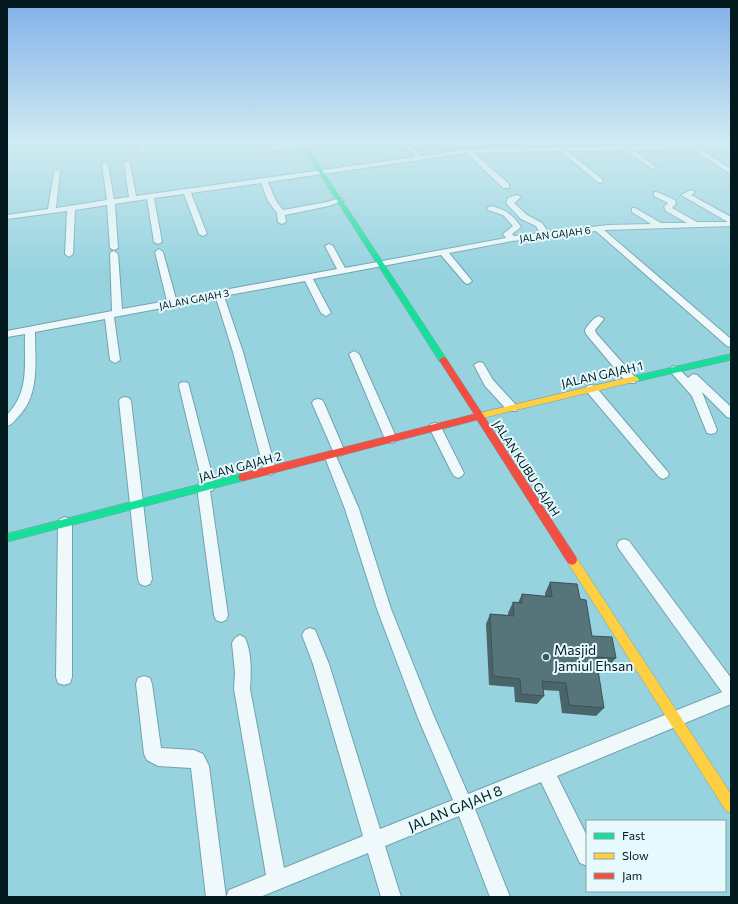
<svg xmlns="http://www.w3.org/2000/svg" width="738" height="904" font-family="Commissioner,sans-serif">
  <style>
    .lines { fill: none; stroke-linecap: round; stroke-linejoin: round }
    .street-casing { stroke: #70a3ac; stroke-width: 2 }
    .fast-casing { stroke: #70a3ac; stroke-width: 1 }
    .slow-casing { stroke: #70a3ac; stroke-width: 1 }
    .jam-casing { stroke: #70a3ac; stroke-width: 1 }
    .street { fill: #eff8fa; fill-rule: evenodd }
    .fast { fill: #16e098; fill-rule: evenodd }
    .slow { fill: #ffcf43; fill-rule: evenodd }
    .jam { fill: #f24e42; fill-rule: evenodd }
    .wall { fill: #4a6569 }
    .building { fill: #56757a; stroke: #3c5255 }
    .poi-dot { fill: #365a61; stroke: #e6fafe; stroke-width: 1.5 }
    .labels { text-anchor: middle; dominant-baseline: central; stroke-width: 4; stroke-linejoin: round; paint-order: stroke }
    .far-street-label { font-size: 10px; fill: #02191d; stroke: #e6fafe }
    .street-label { font-size: 12px; fill: #02191d; stroke: #e6fafe }
    .near-poi-label { font-size: 14px; fill: #02191d; stroke: #e6fafe; text-anchor: start }
    .near-street-label { font-size: 14px; fill: #02191d; stroke: #e6fafe }
  </style>
  <rect width="100%" height="100%" fill="#97d3df"/>
  <g class="lines">
    <!-- street casing -->
    <g class="street-casing">
      <path id="street" d="M 138,144 L 144,144 L 145,153 L 141,153 Z
        M 293,144 L 307,144 L 304,146 L 270,151 L 267,149 L 270,147 Z
        M 403,144 L 409,144 L 421,156 L 468,149 L 731,144 L 731,148 L 700,149 L 731,169 L 731,174 L 692,149 L 633,150 L 655,166 L 656,167 L 653,169 L 624,150 L 567,151 L 602,179 L 602,183 L 599,183 L 560,151 L 474,153 L 509,184 L 509,188 L 503,188 L 467,153 L 268,182 L 276,201 L 283,210 L 327,202 L 340,198 L 344,200 L 329,206 L 285,215 L 286,222 L 282,224 L 278,222 L 277,213 L 268,201 L 261,183 L 191,193 L 207,234 L 203,236 L 199,234 L 184,194 L 154,198 L 162,242 L 158,244 L 154,242 L 147,199 L 115,204 L 118,248 L 114,250 L 110,248 L 107,205 L 75,210 L 73,254 L 69,257 L 65,254 L 67,211 L 7,219 L 7,215 L 48,209 L 54,172 L 57,170 L 60,172 L 56,208 L 107,200 L 102,165 L 105,163 L 108,165 L 114,199 L 129,197 L 124,163 L 127,161 L 130,163 L 136,196 L 415,157 Z
        M 691,190 L 695,192 L 691,195 L 731,217 L 731,226 L 604,230 L 731,339 L 731,347 L 727,346 L 596,231 L 512,241 L 449,253 L 472,281 L 468,284 L 465,283 L 441,255 L 313,279 L 331,313 L 326,316 L 321,313 L 305,281 L 224,296 L 243,352 L 276,470 L 274,473 L 270,475 L 266,473 L 264,470 L 233,352 L 216,298 L 114,317 L 120,360 L 115,363 L 110,360 L 105,319 L 35,332 C 35,361 40,394 19,416 C 15,420 12,425 7,426 L 7,415 C 30,391 24,364 25,334 L 7,337 L 7,331 L 112,311 L 110,254 L 111,252 L 114,251 L 118,254 L 122,309 L 167,301 L 155,252 L 159,249 L 163,252 L 176,299 L 337,269 L 325,246 L 329,244 L 333,246 L 345,268 L 506,238 L 503,234 L 513,226 L 503,215 L 488,210 L 487,208 L 491,206 C 505,209 513,215 521,227 L 512,234 L 514,236 L 540,233 L 536,226 L 521,219 L 506,203 L 508,198 L 517,195 L 521,197 L 514,203 L 527,215 L 542,223 L 548,232 L 608,225 L 651,224 L 632,212 L 632,208 L 635,208 L 661,223 L 687,223 L 666,211 L 664,207 L 668,203 L 654,196 L 654,192 L 657,192 L 675,200 L 676,204 L 672,208 L 697,222 L 728,222 L 681,195 Z
        M 599,316 L 604,319 L 595,330 L 596,333 L 635,377 L 636,380 L 635,383 L 627,383 L 586,334 L 585,330 C 588,325 593,318 599,316 Z
        M 354,351 L 359,354 L 397,439 L 395,442 L 391,443 L 387,442 L 385,439 L 349,354 Z
        M 479,362 L 483,363 L 493,380 L 516,405 L 518,408 L 516,411 L 508,411 L 485,386 L 474,365 Z
        M 674,366 L 678,368 L 688,378 L 693,374 L 697,375 L 731,407 L 731,418 L 727,417 L 702,392 L 717,430 L 715,433 L 711,434 L 707,433 L 692,396 L 669,370 L 670,368 Z
        M 184,382 L 188,383 L 189,386 L 215,486 L 213,490 L 210,491 L 228,615 L 226,620 L 221,622 L 216,620 L 214,615 L 197,487 L 199,483 L 202,482 L 179,386 L 180,383 Z
        M 591,385 L 595,386 L 667,471 L 669,474 L 667,477 L 663,479 L 659,477 L 587,392 L 586,389 L 587,386 Z
        M 125,397 L 129,398 L 131,401 L 152,579 L 150,584 L 145,586 L 140,584 L 138,579 L 119,401 L 121,398 Z
        M 318,399 L 322,400 L 324,403 L 345,452 L 343,455 L 336,456 L 359,509 L 391,609 L 433,714 L 468,794 L 722,692 L 619,549 L 617,545 L 619,541 L 624,539 L 629,541 L 731,678 L 731,704 L 557,776 L 587,836 L 587,866 L 580,863 L 541,782 L 475,809 L 510,897 L 490,897 L 459,816 L 385,846 L 401,897 L 381,897 L 368,853 L 260,897 L 206,897 L 191,768 L 158,766 L 147,760 L 144,754 L 136,684 L 138,678 L 144,676 L 150,678 L 152,684 L 161,748 L 194,750 L 203,754 L 209,766 L 226,897 L 229,890 L 266,875 L 234,689 L 235,673 L 232,643 L 235,638 L 240,635 L 245,638 C 252,653 251,673 250,689 L 284,868 L 363,836 L 313,664 L 302,635 L 305,630 L 310,628 L 315,630 L 329,664 L 380,829 L 453,800 L 418,718 L 377,609 L 345,509 L 324,455 L 326,452 L 333,451 L 312,403 L 314,400 Z
        M 435,423 L 439,424 L 441,427 L 464,473 L 462,476 L 458,478 L 454,476 L 452,473 L 429,427 L 431,424 Z
        M 65,517 L 70,519 L 72,523 L 72,677 L 70,683 L 64,685 L 58,683 L 56,677 L 58,523 L 60,519 Z"/>
    </g>
    <!-- fast casing -->
    <g class="fast-casing">
      <path id="fast" d="M 301,144 L 305,144 L 446,358 L 447,360 L 446,362 L 440,362 Z
        M 731,354 L 731,360 L 635,382 L 631,379 L 635,376 Z
        M 243,473 L 246,474 L 248,477 L 246,480 L 7,542 L 7,534 Z"/>
    </g>
    <!-- slow casing -->
    <g class="slow-casing">
      <path id="slow" d="M 635,376 L 639,379 L 638,381 L 479,419 L 475,416 L 479,413 Z
        M 572,555 L 576,557 L 731,794 L 731,813 L 726,811 L 568,563 L 567,560 L 568,557 Z"/>
    </g>
    <!-- jam casing -->
    <g class="jam-casing">
      <path id="jam" d="M 443,357 L 446,358 L 576,557 L 577,560 L 576,563 L 572,565 L 568,563 L 477,420 L 243,481 L 240,480 L 238,477 L 240,474 L 243,473 L 474,414 L 439,360 Z"/>
    </g>
    <!-- street -->
    <use href="#street" class="street"/>
    <!-- fast -->
    <use href="#fast" class="fast"/>
    <!-- slow -->
    <use href="#slow" class="slow"/>
    <!-- jam -->
    <use href="#jam" class="jam"/>
  </g>
  <!-- wall -->
  <path class="wall" d="M 550,582 L 580,599 L 592,636 L 616,658 L 607,668 L 597,667 L 604,708 L 596,716 L 562,713 L 559,691 L 543,690 L 544,696 L 537,704 L 515,702 L 514,687 L 489,685 L 486,624 L 490,614 L 508,615 L 508,613 L 513,602 L 518,603 L 522,594 L 545,596 L 545,593 Z"/>
  <!-- building -->
  <path class="building" d="M 550,582 L 577,584 L 580,599 L 586,600 L 592,636 L 612,637 L 616,658 L 596,657 L 604,708 L 569,705 L 566,683 L 542,681 L 544,696 L 521,694 L 520,679 L 493,676 L 490,614 L 514,616 L 513,602 L 522,603 L 522,594 L 552,597 Z"/>
  <!-- sky -->
  <linearGradient id="sky" x2="0" y2="1"><stop stop-color="#82b0e9"/><stop offset="0.53" stop-color="#d0ebf1"/><stop offset="1" stop-color="#d0ebf1" stop-opacity="0"/></linearGradient>
  <rect width="738" height="270" fill="url(#sky)"/>
  <!-- markers -->
  <circle class="poi-dot" cx="546" cy="657" r="4"/>
  <g class="labels">
    <!-- far-street labels -->
    <g class="far-street-label">
      <text transform="translate(555 234) rotate(-7)">JALAN GAJAH 6</text>
      <text transform="translate(194 299) rotate(-11)">JALAN GAJAH 3</text>
    </g>
    <!-- street labels -->
    <g class="street-label">
      <text transform="translate(602 374) rotate(-13)">JALAN GAJAH 1</text>
      <text transform="translate(240 466) rotate(-15)">JALAN GAJAH 2</text>
      <text transform="translate(527 468) rotate(57)">JALAN KUBU GAJAH</text>
    </g>
    <!-- near-poi labels -->
    <g class="near-poi-label">
      <text x="554" y="649">Masjid<tspan x="554" dy="16">Jamiul Ehsan</tspan></text>
    </g>
    <!-- near-street labels -->
    <g class="near-street-label">
      <text transform="translate(455 808) rotate(-22)">JALAN GAJAH 8</text>
    </g>
  </g>
  <!-- border -->
  <rect width="738" height="904" fill="none" stroke="#02191d" stroke-width="16"/>
  <!-- legend -->
  <rect x="586" y="820" width="140" height="72" fill="#e6fafe" stroke="#8ba0a4"/>
  <rect x="594" y="833" width="20" height="6" fill="#16e098" stroke="#8ba0a4"/>
  <text x="622" y="840" font-size="12" fill="#02191d">Fast</text>
  <rect x="594" y="853" width="20" height="6" fill="#ffcf43" stroke="#8ba0a4"/>
  <text x="622" y="860" font-size="12" fill="#02191d">Slow</text>
  <rect x="594" y="873" width="20" height="6" fill="#f24e42" stroke="#8ba0a4"/>
  <text x="622" y="880" font-size="12" fill="#02191d">Jam</text>
</svg>
